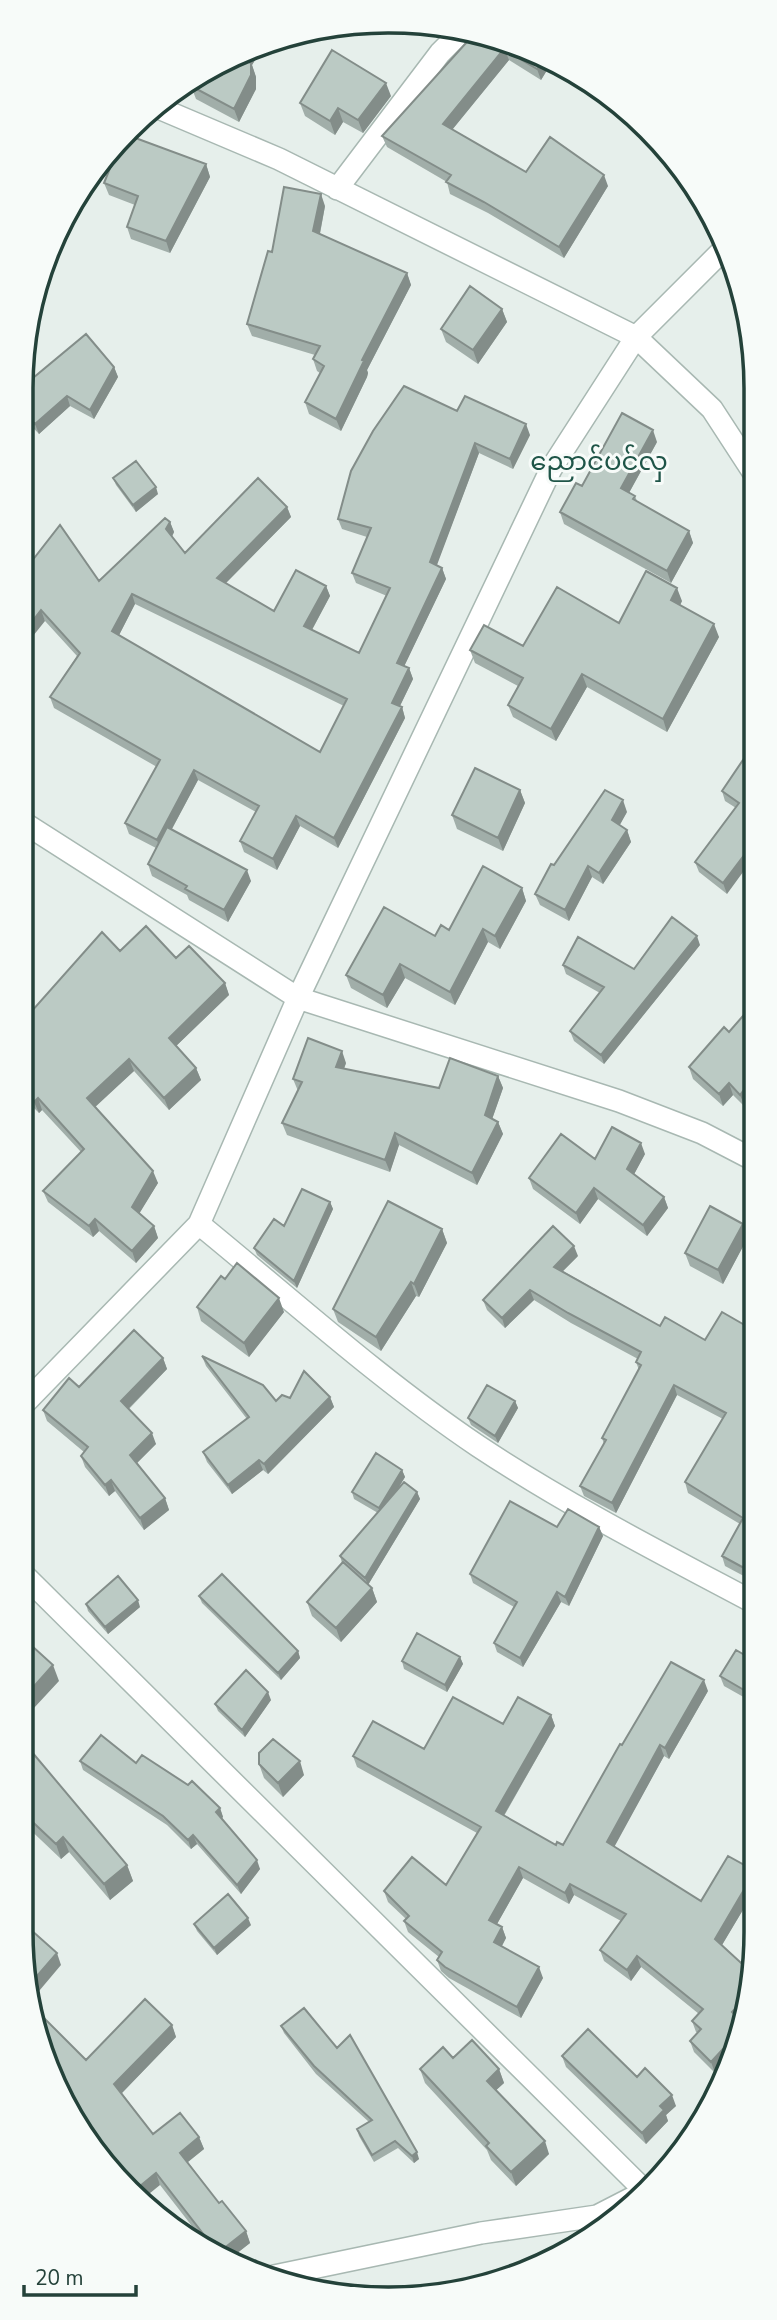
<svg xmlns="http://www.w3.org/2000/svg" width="777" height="2320" font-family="'Nunito Sans','Noto Sans Myanmar',sans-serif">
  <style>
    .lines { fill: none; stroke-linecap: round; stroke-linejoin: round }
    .street-casing { stroke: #a8b8b2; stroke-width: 24 }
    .street { stroke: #fff; stroke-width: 21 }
    .wall { fill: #a1aea9; fill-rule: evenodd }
    .shaded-wall { fill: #838d89 }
    .building { fill: #bbcac4; stroke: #838d89; stroke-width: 2; fill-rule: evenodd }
    .labels { text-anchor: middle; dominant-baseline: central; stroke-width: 6; stroke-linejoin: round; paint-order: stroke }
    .quarter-label { font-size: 26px; fill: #1f5548; stroke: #f7fbf9 }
    .rim { fill: none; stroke: #24423a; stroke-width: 3.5 }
  </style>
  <rect width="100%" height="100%" fill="#e6efeb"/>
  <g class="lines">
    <!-- street casing -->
    <g class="street-casing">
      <path id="street" d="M 161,109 L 279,159 L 636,337 L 712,409 L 753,472
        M 337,189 L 440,53 L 461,32
        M 21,821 L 298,998 L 619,1101 L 702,1133 L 754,1160
        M 199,1224 C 291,1299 380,1380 478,1446 C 567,1505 661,1553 755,1603
        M 21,1407 L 199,1224 L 298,998 L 551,469 L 636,337 L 727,246
        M 21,1572 L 642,2188
        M 274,2276 L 481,2233 L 597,2216 L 632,2198"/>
    </g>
    <!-- street -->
    <use href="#street" class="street"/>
  </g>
  <!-- wall -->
  <path class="wall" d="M 483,33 L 552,62 L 541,80 L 509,60 L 452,130 L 526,172 L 608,186 L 564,258 L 488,213 L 450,194 L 447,182 L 387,147 L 382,136 Z
    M 260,52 L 252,65 L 256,77 L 256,89 L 239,122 L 196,99 L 191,86 L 204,70 Z
    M 391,96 L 363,133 L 343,122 L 335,135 L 305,116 L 300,103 Z
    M 206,164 L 210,177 L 170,253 L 131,239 L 127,227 L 135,205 L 109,195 L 104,183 Z
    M 325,206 L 320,234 L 407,273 L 411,285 L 367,370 L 368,373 L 367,377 L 341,431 L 309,414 L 305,402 L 320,373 L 317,371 L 313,359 L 315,355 L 252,336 L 247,324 L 272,252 Z
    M 502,309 L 507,322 L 478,364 L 446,342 L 441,329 Z
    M 114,367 L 118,377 L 94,419 L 70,406 L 39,434 L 21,415 L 21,388 Z
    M 457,411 L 530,435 L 513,469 L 479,453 L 436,566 L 442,568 L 446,579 L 404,666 L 409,668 L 413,679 L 400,706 L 402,707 L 405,718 L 338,848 L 300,826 L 277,870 L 244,852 L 240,841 L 256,812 L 198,780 L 172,829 L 251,881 L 228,922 L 189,900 L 187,895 L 152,876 L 148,864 L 156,848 L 129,834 L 125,823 L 157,767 L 54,708 L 50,697 L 77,656 L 45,621 L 21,575 L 99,581 L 170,522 L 174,532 L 172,537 L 185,553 L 287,507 L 291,517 L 226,583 L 274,611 L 326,586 L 330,596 L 312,630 L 359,653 L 387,596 L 356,583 L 352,573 L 367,537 L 342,529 L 338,519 ZM 135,604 L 344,706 L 320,752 L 119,635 Z
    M 657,442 L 629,493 L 635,496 L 637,501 L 689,531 L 693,543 L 671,583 L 564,524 L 560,512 L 582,486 Z
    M 113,478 L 158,494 L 136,512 L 116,485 Z
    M 682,601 L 680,605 L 719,637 L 667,732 L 587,687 L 556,741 L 513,717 L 508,705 L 518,686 L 475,663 L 470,650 L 523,646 L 619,623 Z
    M 749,751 L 727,894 L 699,872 L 695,862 L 736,808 L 725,801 L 722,791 Z
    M 520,790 L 525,803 L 503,851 L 457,829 L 452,815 Z
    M 627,812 L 619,825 L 627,830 L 631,842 L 603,884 L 592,877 L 569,921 L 540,905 L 535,894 L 554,865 Z
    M 522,888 L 526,901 L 500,949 L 488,942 L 455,1005 L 405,978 L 387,1008 L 351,988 L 346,975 L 449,930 Z
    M 700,945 L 604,1064 L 574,1041 L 570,1031 L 600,993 L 566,974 L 563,965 L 634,969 Z
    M 120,951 L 176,958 L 225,983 L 229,995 L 176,1046 L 196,1068 L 201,1080 L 169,1110 L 134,1071 L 95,1106 L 158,1183 L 139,1213 L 154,1226 L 158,1238 L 136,1263 L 99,1231 L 93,1237 L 48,1202 L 43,1191 L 81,1152 L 42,1110 L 39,1113 L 21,1095 L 21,1020 L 23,1021 Z
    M 754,1013 L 754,1101 L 751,1099 L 745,1107 L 733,1095 L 723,1106 L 693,1079 L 689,1067 L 729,1032 Z
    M 346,1063 L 344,1069 L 439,1088 L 498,1076 L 503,1088 L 492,1119 L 498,1122 L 503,1134 L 477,1185 L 399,1145 L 390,1172 L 287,1135 L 282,1123 L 298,1091 L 293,1079 Z
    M 645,1154 L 634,1174 L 664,1197 L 668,1208 L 647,1236 L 598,1199 L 580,1224 L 533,1189 L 529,1178 L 595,1159 Z
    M 330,1202 L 333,1209 L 297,1288 L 257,1255 L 254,1248 L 284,1226 Z
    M 442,1229 L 447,1243 L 419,1297 L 416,1296 L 381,1351 L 338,1322 L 333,1309 Z
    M 748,1237 L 723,1284 L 690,1266 L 685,1253 Z
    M 578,1256 L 563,1271 L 660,1326 L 705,1340 L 755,1331 L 755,1582 L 725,1566 L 722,1556 L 740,1524 L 688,1493 L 685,1482 L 723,1419 L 677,1395 L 616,1513 L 584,1496 L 580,1486 L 604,1444 L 602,1438 L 639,1370 L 636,1362 L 638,1359 L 571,1323 L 534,1300 L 505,1328 L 487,1310 L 483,1300 Z
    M 225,1279 L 284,1312 L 249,1357 L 201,1321 L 197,1307 Z
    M 202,1356 L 276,1401 L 290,1398 L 330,1397 L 334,1407 L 268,1474 L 263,1470 L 232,1494 L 207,1462 L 203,1452 L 247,1419 L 206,1366 Z
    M 163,1358 L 167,1369 L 129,1409 L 156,1444 L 137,1463 L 165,1498 L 169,1510 L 144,1530 L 115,1491 L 109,1496 L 85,1467 L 81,1456 L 84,1452 L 47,1421 L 43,1410 L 79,1387 Z
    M 515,1401 L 518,1408 L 498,1443 L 471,1425 L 468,1418 Z
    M 402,1470 L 405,1477 L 396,1492 L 417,1492 L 420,1499 L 368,1585 L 372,1588 L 377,1602 L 341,1642 L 312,1616 L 307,1602 L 342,1563 L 340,1556 L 378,1513 L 354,1499 L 352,1492 Z
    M 557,1527 L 599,1527 L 603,1536 L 569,1606 L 561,1602 L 523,1667 L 497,1652 L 494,1643 L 514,1607 L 473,1583 L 470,1574 Z
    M 199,1596 L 298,1651 L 300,1658 L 281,1680 L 202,1603 Z
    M 86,1604 L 140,1607 L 108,1634 L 88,1611 Z
    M 460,1657 L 463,1664 L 447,1692 L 404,1669 L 402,1661 Z
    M 755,1661 L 756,1704 L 724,1686 L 720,1676 Z
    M 708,1691 L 669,1759 L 664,1756 L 614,1846 L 701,1901 L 756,1888 L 722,1945 L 751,1972 L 745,2014 L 740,2020 L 737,2042 L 730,2057 L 715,2073 L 694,2052 L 690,2041 L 698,2033 L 696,2032 L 692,2021 L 699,2014 L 641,1967 L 631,1981 L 604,1961 L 600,1950 L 621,1921 L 574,1895 L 569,1904 L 523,1878 L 497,1924 L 502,1927 L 506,1938 L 502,1946 L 543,1978 L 521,2018 L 449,1978 L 441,1971 L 437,1960 L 439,1957 L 408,1932 L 404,1921 L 406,1919 L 388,1902 L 384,1891 L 446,1885 L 477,1833 L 357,1767 L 353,1756 L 424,1749 L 503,1724 L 551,1715 L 555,1726 L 504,1816 L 556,1845 L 563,1845 L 622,1745 Z
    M 271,1700 L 245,1737 L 218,1711 L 215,1704 Z
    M 21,1739 L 127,1865 L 133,1881 L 110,1900 L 69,1852 L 61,1859 L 21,1821 Z
    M 80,1761 L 136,1763 L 220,1808 L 223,1817 L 222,1818 L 260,1869 L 241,1894 L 197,1844 L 191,1849 L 167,1825 L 83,1770 Z
    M 259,1764 L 304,1775 L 283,1797 L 264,1778 Z
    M 194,1924 L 251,1925 L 217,1955 L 197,1931 Z
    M 172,2025 L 176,2037 L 122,2093 L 153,2134 L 199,2137 L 204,2149 L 188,2162 L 219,2203 L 246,2231 L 250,2243 L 227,2261 L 209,2248 L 160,2185 L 86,2060 Z
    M 281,2026 L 419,2159 L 414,2163 L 398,2148 L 374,2162 L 359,2136 L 357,2129 L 369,2122 L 316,2074 L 284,2033 Z
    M 562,2056 L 637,2077 L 676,2106 L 666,2115 L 668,2121 L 646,2144 L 566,2067 Z
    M 453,2058 L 499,2069 L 504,2083 L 496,2090 L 549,2154 L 516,2186 L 491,2160 L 487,2150 L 425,2083 L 420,2069 Z"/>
  <!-- shaded-wall -->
  <path class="shaded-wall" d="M 508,44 L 505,50 L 509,60 L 447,136 L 443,124 Z
    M 260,52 L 252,65 L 256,77 L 256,89 L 239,122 L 234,109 L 243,59 L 244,57 Z
    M 544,58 L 552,62 L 541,80 L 537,69 Z
    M 386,83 L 391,96 L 363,133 L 358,120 Z
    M 338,108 L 343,122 L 335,135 L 330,121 Z
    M 206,164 L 210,177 L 170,253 L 166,241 Z
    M 604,175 L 608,186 L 564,258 L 559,247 Z
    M 321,194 L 325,206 L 318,243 L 313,231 Z
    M 407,273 L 411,285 L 367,370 L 368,373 L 367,377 L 341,431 L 336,419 L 362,360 Z
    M 40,291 L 43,298 L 31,316 L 32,302 Z
    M 502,309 L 507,322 L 478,364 L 473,350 Z
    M 114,367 L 118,377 L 94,419 L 90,410 Z
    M 67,396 L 70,406 L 39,434 L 35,424 Z
    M 526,424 L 530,435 L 513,469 L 510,459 Z
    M 653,430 L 657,442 L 625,500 L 621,488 Z
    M 475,443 L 479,453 L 434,573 L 430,562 Z
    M 156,487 L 158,494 L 136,512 L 133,505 Z
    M 287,507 L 291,517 L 221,588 L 217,578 Z
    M 170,522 L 174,532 L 170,540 L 166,529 Z
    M 689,531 L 693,543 L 671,583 L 667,571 Z
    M 442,568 L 446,579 L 401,673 L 397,663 Z
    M 326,586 L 330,596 L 308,637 L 304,626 Z
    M 677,588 L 682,601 L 676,613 L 671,600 Z
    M 132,594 L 135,604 L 116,641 L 112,631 Z
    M 41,610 L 45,621 L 21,651 L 21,636 Z
    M 714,624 L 719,637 L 667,732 L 663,719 Z
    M 409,668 L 413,679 L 396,714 L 392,703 Z
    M 582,674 L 587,687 L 556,741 L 551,729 Z
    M 402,707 L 405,718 L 338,848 L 334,838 Z
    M 26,734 L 31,748 L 21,763 L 21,742 Z
    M 194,770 L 198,780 L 160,851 L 157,840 Z
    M 520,790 L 525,803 L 503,851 L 498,838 Z
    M 623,800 L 627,812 L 616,832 L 612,820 Z
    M 296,816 L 300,826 L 277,870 L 273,859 Z
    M 627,830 L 631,842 L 603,884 L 599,873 Z
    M 754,842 L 754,857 L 727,894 L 723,883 Z
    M 588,866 L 592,877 L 569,921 L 565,910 Z
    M 247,870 L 251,881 L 228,922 L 224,910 Z
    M 522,888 L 526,901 L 500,949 L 495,936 Z
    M 483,929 L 488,942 L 455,1005 L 450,992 Z
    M 697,936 L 700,945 L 604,1064 L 601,1055 Z
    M 400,964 L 405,978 L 387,1008 L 383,995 Z
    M 225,983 L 229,995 L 173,1049 L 169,1038 Z
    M 342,1051 L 346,1063 L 340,1079 L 336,1067 Z
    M 129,1059 L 134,1071 L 92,1110 L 87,1098 Z
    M 196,1068 L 201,1080 L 169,1110 L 164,1098 Z
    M 498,1076 L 503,1088 L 489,1128 L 485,1115 Z
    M 729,1083 L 733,1095 L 723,1106 L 719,1094 Z
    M 746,1087 L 751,1099 L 745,1107 L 740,1095 Z
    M 38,1098 L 42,1110 L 39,1113 L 34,1102 Z
    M 498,1122 L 503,1134 L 477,1185 L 472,1173 Z
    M 395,1133 L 399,1145 L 390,1172 L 385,1160 Z
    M 641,1143 L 645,1154 L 631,1180 L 627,1169 Z
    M 153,1171 L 158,1183 L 136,1219 L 132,1207 Z
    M 594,1188 L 598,1199 L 580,1224 L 576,1213 Z
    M 664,1197 L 668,1208 L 647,1236 L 643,1225 Z
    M 330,1202 L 333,1209 L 297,1288 L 294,1281 Z
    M 95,1219 L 99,1231 L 93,1237 L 89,1226 Z
    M 743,1224 L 748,1237 L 723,1284 L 718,1270 Z
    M 154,1226 L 158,1238 L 136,1263 L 132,1251 Z
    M 442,1229 L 447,1243 L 419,1297 L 414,1284 Z
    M 574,1246 L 578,1256 L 557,1277 L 554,1267 Z
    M 411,1282 L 416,1296 L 381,1351 L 376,1337 Z
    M 530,1290 L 534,1300 L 505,1328 L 502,1318 Z
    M 279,1298 L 284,1312 L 249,1357 L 244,1343 Z
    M 163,1358 L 167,1369 L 125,1412 L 121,1401 Z
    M 674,1385 L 677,1395 L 616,1513 L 612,1503 Z
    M 330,1397 L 334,1407 L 268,1474 L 264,1464 Z
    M 515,1401 L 518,1408 L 498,1443 L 495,1436 Z
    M 152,1433 L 156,1444 L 134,1466 L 130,1455 Z
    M 259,1460 L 263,1470 L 232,1494 L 228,1485 Z
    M 402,1470 L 405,1477 L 382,1515 L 379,1508 Z
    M 111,1480 L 115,1491 L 109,1496 L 105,1485 Z
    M 417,1492 L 420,1499 L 368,1585 L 365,1578 Z
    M 165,1498 L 169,1510 L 144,1530 L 140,1518 Z
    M 599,1527 L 603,1536 L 569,1606 L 565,1597 Z
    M 372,1588 L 377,1602 L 341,1642 L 336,1628 Z
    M 557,1592 L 561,1602 L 523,1667 L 520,1658 Z
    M 138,1600 L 140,1607 L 108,1634 L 105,1627 Z
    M 298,1651 L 300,1658 L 281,1680 L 278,1673 Z
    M 460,1657 L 463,1664 L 447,1692 L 445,1685 Z
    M 53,1665 L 59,1681 L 21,1722 L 21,1701 Z
    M 704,1680 L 708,1691 L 669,1759 L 665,1748 Z
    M 268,1692 L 271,1700 L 245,1737 L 242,1730 Z
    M 551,1715 L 555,1726 L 500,1822 L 496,1811 Z
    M 660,1745 L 664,1756 L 611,1853 L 607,1842 Z
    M 300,1761 L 304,1775 L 283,1797 L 278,1783 Z
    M 220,1808 L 223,1817 L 219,1821 L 216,1812 Z
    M 193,1835 L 197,1844 L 191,1849 L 188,1840 Z
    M 63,1837 L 69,1852 L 61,1859 L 56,1844 Z
    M 257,1860 L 260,1869 L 241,1894 L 237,1885 Z
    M 127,1865 L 133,1881 L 110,1900 L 104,1884 Z
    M 519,1867 L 523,1878 L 493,1931 L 489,1920 Z
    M 755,1871 L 756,1888 L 719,1950 L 715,1939 Z
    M 570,1884 L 574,1895 L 569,1904 L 565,1893 Z
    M 248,1918 L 251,1925 L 217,1955 L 214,1948 Z
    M 502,1927 L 506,1938 L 498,1953 L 494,1942 Z
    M 57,1953 L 61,1965 L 34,1997 L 31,1983 Z
    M 637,1956 L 641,1967 L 631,1981 L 627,1970 Z
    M 539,1967 L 543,1978 L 521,2018 L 517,2007 Z
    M 747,1996 L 745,2014 L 736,2023 L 732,2012 Z
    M 741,2021 L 743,2027 L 730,2057 L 715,2073 L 711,2062 L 730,2032 Z
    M 172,2025 L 176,2037 L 119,2096 L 114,2084 Z
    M 499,2069 L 504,2083 L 492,2094 L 487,2081 Z
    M 672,2095 L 676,2106 L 666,2115 L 668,2121 L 646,2144 L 642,2133 L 660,2106 Z
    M 199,2137 L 204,2149 L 184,2165 L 180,2153 Z
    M 545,2141 L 549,2154 L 516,2186 L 511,2172 Z
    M 417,2152 L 419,2159 L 414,2163 L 412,2156 Z
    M 156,2173 L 160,2185 L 144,2198 L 134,2191 Z
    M 246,2231 L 250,2243 L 227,2261 L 219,2256 L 218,2253 Z"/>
  <!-- building -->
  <path class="building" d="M 475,33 L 483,33 L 508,44 L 443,124 L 526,172 L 550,137 L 604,175 L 559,247 L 484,202 L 446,182 L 451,175 L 382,136 Z
    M 509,44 L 544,58 L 537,69 L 505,50 Z
    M 332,50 L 386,83 L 358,120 L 338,108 L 330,121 L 300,103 Z
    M 244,57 L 243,59 L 251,63 L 251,75 L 234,109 L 191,86 L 195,79 L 204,70 Z
    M 130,136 L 206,164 L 166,241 L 127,227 L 138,196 L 104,183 L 119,146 Z
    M 284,187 L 321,194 L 313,231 L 407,273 L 362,360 L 364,361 L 362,365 L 336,419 L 305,402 L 324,366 L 313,359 L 320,346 L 247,324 L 268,251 L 272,252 Z
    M 470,286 L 502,309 L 473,350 L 441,329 Z
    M 36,288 L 40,291 L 32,302 L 33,294 Z
    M 86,334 L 114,367 L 90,410 L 67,396 L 35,424 L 21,409 L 21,388 Z
    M 404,386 L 457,411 L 465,396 L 526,424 L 510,459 L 475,443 L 430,562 L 442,568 L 397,663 L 409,668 L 392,703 L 402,707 L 334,838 L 296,816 L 273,859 L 240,841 L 259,806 L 194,770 L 157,840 L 125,823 L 160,760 L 50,697 L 80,653 L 41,610 L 21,636 L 21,575 L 60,525 L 99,581 L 165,518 L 170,522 L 166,529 L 185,553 L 258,478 L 287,507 L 217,578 L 274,611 L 296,570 L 326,586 L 304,626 L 359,653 L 390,588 L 352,573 L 371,528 L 338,519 L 351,471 L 373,431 ZM 132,594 L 347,699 L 320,752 L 112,631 Z
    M 622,413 L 653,430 L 621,488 L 635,496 L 633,499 L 689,531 L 667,571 L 560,512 L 576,483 L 582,486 Z
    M 136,461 L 156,487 L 133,505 L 113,478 Z
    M 646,571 L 677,588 L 671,600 L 714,624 L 663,719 L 582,674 L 551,729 L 508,705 L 523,678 L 470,650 L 484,625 L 523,646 L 557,587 L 619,623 Z
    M 21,731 L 26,734 L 21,742 Z
    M 749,751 L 754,754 L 754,842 L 723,883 L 695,862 L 739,803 L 722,791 Z
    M 475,768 L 520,790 L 498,838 L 452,815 Z
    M 605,790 L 623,800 L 612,820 L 627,830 L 599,873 L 588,866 L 565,910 L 535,894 L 551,864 L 554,865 Z
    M 167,827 L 247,870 L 224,910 L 185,889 L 187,886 L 148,864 Z
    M 483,866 L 522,888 L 495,936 L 483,929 L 450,992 L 400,964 L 383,995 L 346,975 L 384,907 L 435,936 L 441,925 L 449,930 Z
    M 672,917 L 697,936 L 601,1055 L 570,1031 L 604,987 L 563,965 L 578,937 L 634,969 Z
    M 146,926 L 176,958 L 189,946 L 225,983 L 169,1038 L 196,1068 L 164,1098 L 129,1059 L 87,1098 L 153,1171 L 132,1207 L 154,1226 L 132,1251 L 95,1219 L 89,1226 L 43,1191 L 84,1149 L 38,1098 L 34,1102 L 21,1087 L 21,1020 L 23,1021 L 102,932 L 120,951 Z
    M 749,1009 L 754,1013 L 754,1092 L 746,1087 L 740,1095 L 729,1083 L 719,1094 L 689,1067 L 724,1027 L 729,1032 Z
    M 308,1038 L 342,1051 L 336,1067 L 439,1088 L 450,1058 L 498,1076 L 485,1115 L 498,1122 L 472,1173 L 395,1133 L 385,1160 L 282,1123 L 302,1082 L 293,1079 Z
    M 612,1127 L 641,1143 L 627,1169 L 664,1197 L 643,1225 L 594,1188 L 576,1213 L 529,1178 L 561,1134 L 595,1159 Z
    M 302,1189 L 330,1202 L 294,1281 L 254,1248 L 274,1219 L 284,1226 Z
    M 388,1201 L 442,1229 L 414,1284 L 411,1282 L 376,1337 L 333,1309 Z
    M 710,1206 L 743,1224 L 718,1270 L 685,1253 Z
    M 553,1226 L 574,1246 L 554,1267 L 660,1326 L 665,1317 L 705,1340 L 722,1312 L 755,1331 L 755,1574 L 722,1556 L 743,1518 L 685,1482 L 726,1413 L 674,1385 L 612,1503 L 580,1486 L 606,1440 L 602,1438 L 641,1365 L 636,1362 L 641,1352 L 568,1313 L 530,1290 L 502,1318 L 483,1300 Z
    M 237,1263 L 279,1298 L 244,1343 L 197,1307 L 221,1276 L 225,1279 Z
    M 134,1330 L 163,1358 L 121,1401 L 152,1433 L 130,1455 L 165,1498 L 140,1518 L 111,1480 L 105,1485 L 81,1456 L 88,1447 L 43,1410 L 69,1378 L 79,1387 Z
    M 202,1356 L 263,1385 L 276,1401 L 282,1395 L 290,1398 L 304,1371 L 330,1397 L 264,1464 L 259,1460 L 228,1485 L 203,1452 L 249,1417 Z
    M 487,1385 L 515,1401 L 495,1436 L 468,1418 Z
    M 376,1453 L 402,1470 L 379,1508 L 352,1492 Z
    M 404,1482 L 417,1492 L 365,1578 L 340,1556 Z
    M 510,1501 L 557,1527 L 568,1509 L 599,1527 L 565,1597 L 557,1592 L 520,1658 L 494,1643 L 517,1602 L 470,1574 Z
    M 343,1562 L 372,1588 L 336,1628 L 307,1602 Z
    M 222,1574 L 298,1651 L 278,1673 L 199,1596 Z
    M 118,1576 L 138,1600 L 105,1627 L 86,1604 Z
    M 417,1633 L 460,1657 L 445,1685 L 402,1661 Z
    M 21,1636 L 53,1665 L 21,1701 Z
    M 736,1650 L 755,1661 L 756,1697 L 720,1676 Z
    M 671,1662 L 704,1680 L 665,1748 L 660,1745 L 607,1842 L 701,1901 L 728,1856 L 755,1871 L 715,1939 L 751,1972 L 747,1996 L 732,2012 L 741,2021 L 730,2032 L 735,2036 L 711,2062 L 690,2041 L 701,2029 L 692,2021 L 703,2009 L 637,1956 L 627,1970 L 600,1950 L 626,1914 L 570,1884 L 565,1893 L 519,1867 L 489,1920 L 502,1927 L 494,1942 L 539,1967 L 517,2007 L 445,1967 L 437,1960 L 442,1952 L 404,1921 L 409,1916 L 384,1891 L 412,1857 L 446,1885 L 481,1827 L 353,1756 L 373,1721 L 424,1749 L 453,1697 L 503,1724 L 518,1697 L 551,1715 L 496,1811 L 556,1845 L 557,1842 L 563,1845 L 620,1744 L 622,1745 Z
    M 246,1670 L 268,1692 L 242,1730 L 215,1704 Z
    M 101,1735 L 136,1763 L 142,1755 L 188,1785 L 192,1781 L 220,1808 L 216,1812 L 257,1860 L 237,1885 L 193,1835 L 188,1840 L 163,1816 L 80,1761 Z
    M 21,1739 L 127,1865 L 104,1884 L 63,1837 L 56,1844 L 21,1811 Z
    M 273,1739 L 300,1761 L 278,1783 L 259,1764 L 259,1753 Z
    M 228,1894 L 248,1918 L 214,1948 L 194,1924 Z
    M 21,1921 L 57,1953 L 31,1983 L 21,1931 Z
    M 145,1999 L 172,2025 L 114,2084 L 153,2134 L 180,2113 L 199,2137 L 180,2153 L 219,2203 L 222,2201 L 246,2231 L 218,2253 L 156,2173 L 134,2191 L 112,2174 L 49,2072 L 37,2011 L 86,2060 Z
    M 304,2008 L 337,2048 L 350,2035 L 417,2152 L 412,2156 L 395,2141 L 372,2155 L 357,2129 L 372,2120 L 314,2066 L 281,2026 Z
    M 588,2029 L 637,2077 L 645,2068 L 672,2095 L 660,2106 L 664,2110 L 642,2133 L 562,2056 Z
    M 472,2040 L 499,2069 L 487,2081 L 545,2141 L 511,2172 L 486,2146 L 489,2143 L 420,2069 L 443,2047 L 453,2058 Z"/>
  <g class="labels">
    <!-- quarter labels -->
    <g class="quarter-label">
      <text x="599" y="461">ညောင်ပင်လှ</text>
    </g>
  </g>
  <!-- crop -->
  <path d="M0 0H777V2320H0ZM388 33H389A355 355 0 0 1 744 388V1932A355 355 0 0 1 389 2287H388A355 355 0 0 1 33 1932V388A355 355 0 0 1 388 33Z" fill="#f7fbf9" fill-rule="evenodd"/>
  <path class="rim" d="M388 33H389A355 355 0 0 1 744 388V1932A355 355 0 0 1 389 2287H388A355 355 0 0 1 33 1932V388A355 355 0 0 1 388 33Z"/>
  <!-- scale -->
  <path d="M24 2285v10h112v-10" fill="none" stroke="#24423a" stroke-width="3.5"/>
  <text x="35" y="2285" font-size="21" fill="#24423a" stroke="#f7fbf9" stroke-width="5" paint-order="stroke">20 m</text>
</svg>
